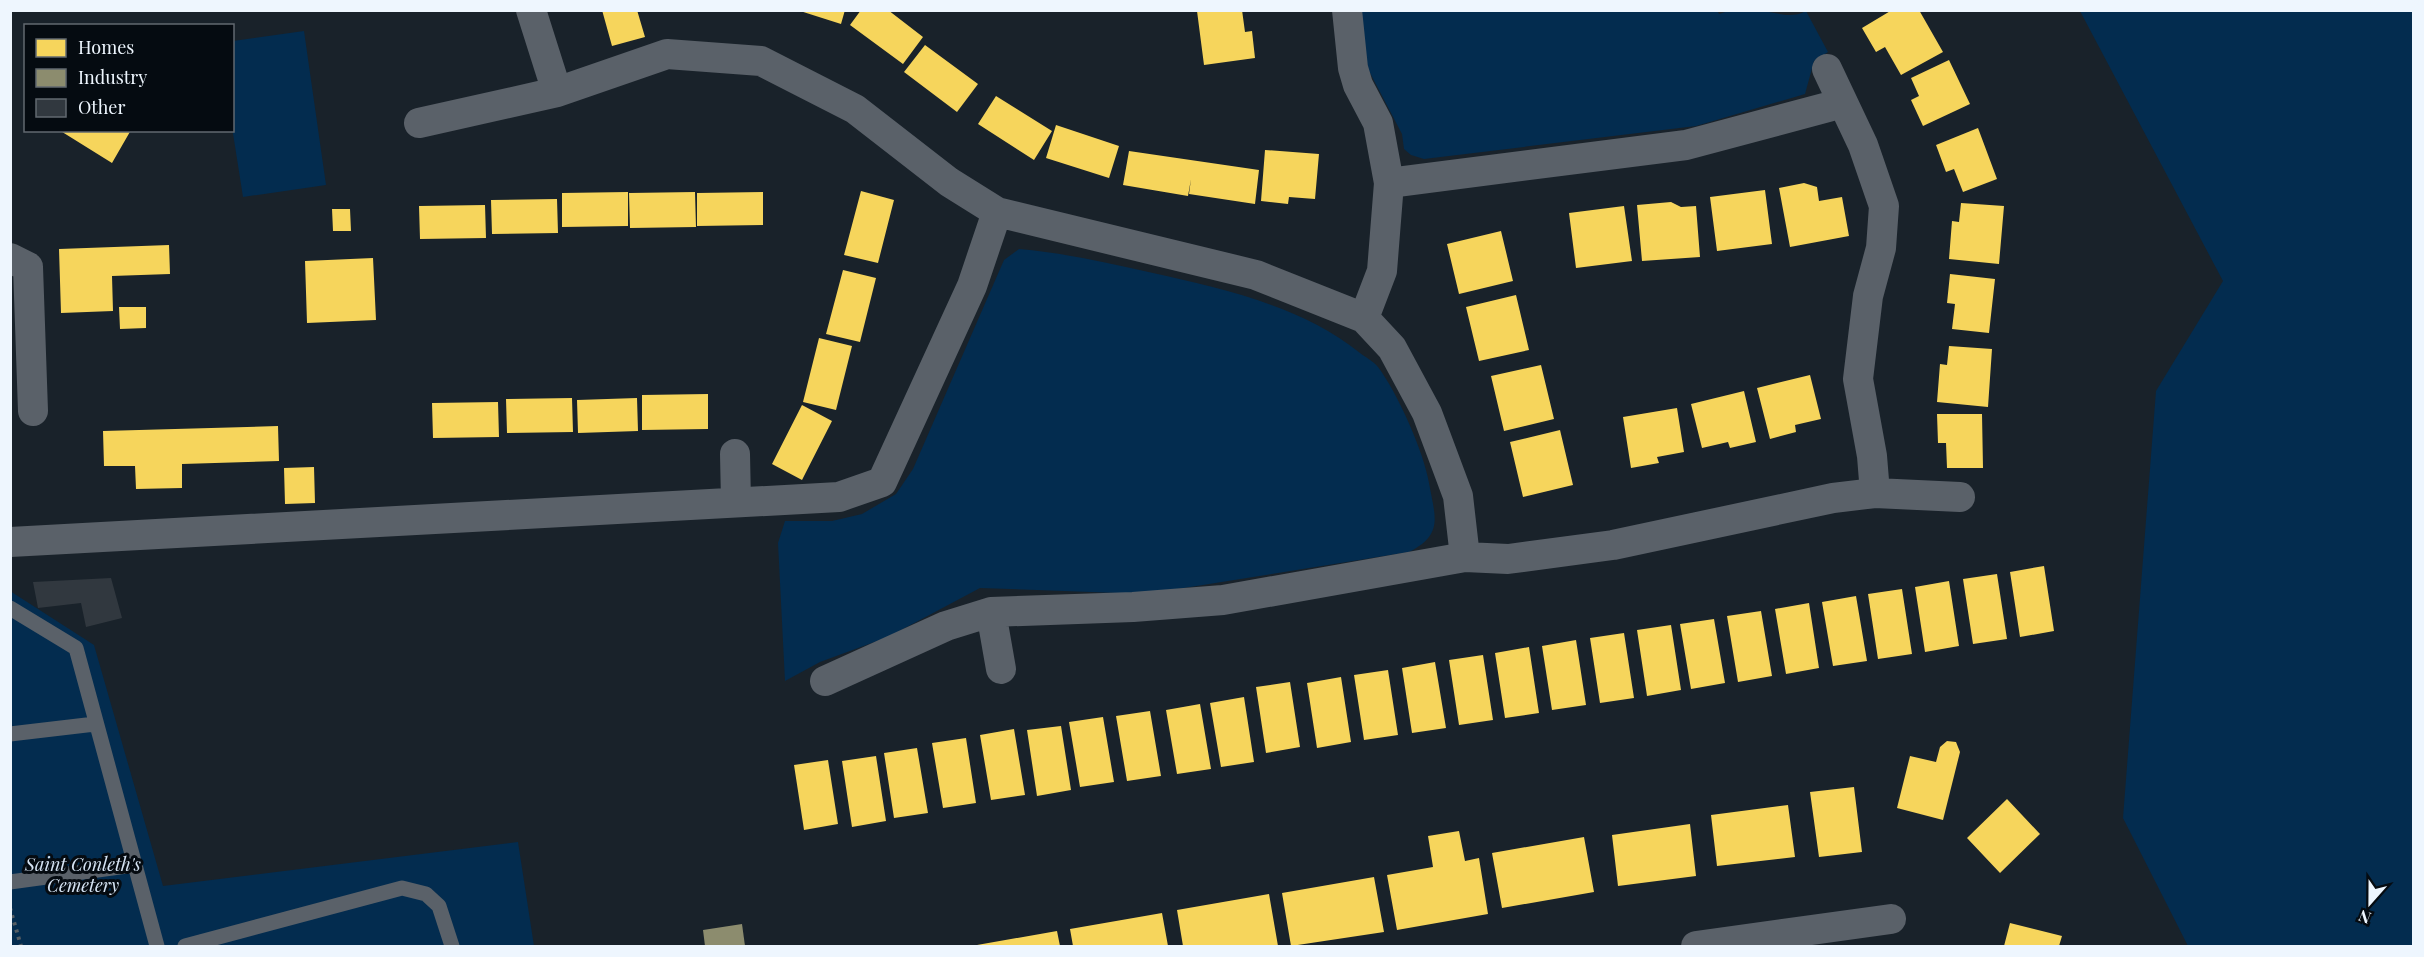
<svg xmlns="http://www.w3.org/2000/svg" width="2424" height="957" font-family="'Playfair Display',serif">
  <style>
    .green { fill: #032c4f }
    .homes { fill: #f6d55c }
    .industry { fill: #8c8c6e }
    .building { fill: #31383f }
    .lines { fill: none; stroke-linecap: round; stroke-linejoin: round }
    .path { stroke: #555d63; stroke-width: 4; stroke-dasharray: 3 4.5; stroke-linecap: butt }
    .service { stroke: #5a6169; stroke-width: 15 }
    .minor { stroke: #5a6169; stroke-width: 30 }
    .labels { text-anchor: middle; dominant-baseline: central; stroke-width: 6; stroke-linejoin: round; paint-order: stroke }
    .park-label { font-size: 18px; font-style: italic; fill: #d6e4f4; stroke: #050b11 }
  </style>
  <rect width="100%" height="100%" fill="#19222a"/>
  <!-- green -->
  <path class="green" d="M 1358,10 L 1717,10 L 1719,14 C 1732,9 1749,9 1763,11 C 1779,13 1791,19 1806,11 L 1828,52 L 1814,61 L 1805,94 L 1696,126 L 1424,159 L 1411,155 L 1404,149 L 1402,134 L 1368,69 Z
    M 2080,11 L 2413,11 L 2413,946 L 2188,946 L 2123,818 L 2156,391 L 2223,281 Z
    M 304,31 L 326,185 L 243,197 L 232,127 L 233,41 Z
    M 1019,249 C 1065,253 1108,263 1153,273 C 1224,289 1302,306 1360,353 C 1365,357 1373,361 1378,367 C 1397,392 1424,452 1429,483 C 1435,517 1444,534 1409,552 L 1146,594 L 980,588 L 888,637 L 820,662 L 785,681 L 778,543 L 785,521 L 832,521 L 862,514 L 896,494 L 913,469 L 1004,260 Z
    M 10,591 L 94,645 L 163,886 L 518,842 L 534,946 L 11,946 Z"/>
  <!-- homes -->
  <path class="homes" d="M 602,10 L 637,10 L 645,37 L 612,46 Z
    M 797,10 L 845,10 L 841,24 Z
    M 861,10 L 888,10 L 923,37 L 903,64 L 850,25 Z
    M 1242,10 L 1245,32 L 1252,31 L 1255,58 L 1204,65 L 1197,11 Z
    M 1892,10 L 1919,10 L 1943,52 L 1901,75 L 1885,47 L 1876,52 L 1862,28 Z
    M 925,45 L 978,84 L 957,112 L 904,72 Z
    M 1949,60 L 1970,104 L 1923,126 L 1911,100 L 1919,96 L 1911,78 Z
    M 996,96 L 1052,131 L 1034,160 L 978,124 Z
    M 1056,125 L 1119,146 L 1109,178 L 1046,158 Z
    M 1978,128 L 1997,179 L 1963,192 L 1954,169 L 1946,172 L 1936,145 Z
    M 59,130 L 131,130 L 112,163 Z
    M 1265,150 L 1319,154 L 1315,199 L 1289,197 L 1288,204 L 1261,201 Z
    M 1129,151 L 1259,170 L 1255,204 L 1189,194 L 1191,179 L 1188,196 L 1123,185 Z
    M 1804,183 L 1817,187 L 1819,201 L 1842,197 L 1849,236 L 1790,247 L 1779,188 Z
    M 1765,190 L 1772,244 L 1717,251 L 1710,197 Z
    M 861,191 L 894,200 L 878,263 L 844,255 Z
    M 628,192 L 628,226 L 562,227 L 562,193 Z
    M 695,192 L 696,227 L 630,228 L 629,193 Z
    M 763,192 L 763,225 L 697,226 L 697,193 Z
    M 557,199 L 558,233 L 492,234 L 491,200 Z
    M 1671,202 L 1681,207 L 1696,206 L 1700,257 L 1642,261 L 1637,205 Z
    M 1961,203 L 2004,206 L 1999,264 L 1949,259 L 1952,221 L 1959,222 Z
    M 485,205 L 486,238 L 420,239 L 419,206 Z
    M 1624,206 L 1632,261 L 1576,268 L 1569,213 Z
    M 332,209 L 350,209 L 351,231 L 333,231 Z
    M 1501,231 L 1513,281 L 1459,294 L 1447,244 Z
    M 169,245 L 170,274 L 112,276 L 113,311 L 61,313 L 59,249 Z
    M 373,258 L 376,320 L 307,323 L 305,261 Z
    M 843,270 L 876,278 L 860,342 L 826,334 Z
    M 1950,274 L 1995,279 L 1989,333 L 1952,329 L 1955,304 L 1947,303 Z
    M 1516,295 L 1529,350 L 1479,361 L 1466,307 Z
    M 119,307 L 146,307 L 146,328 L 120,329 Z
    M 819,338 L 852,346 L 836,410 L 803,402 Z
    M 1949,346 L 1992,349 L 1988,407 L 1937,402 L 1940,364 L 1947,365 Z
    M 1541,365 L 1554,419 L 1504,431 L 1491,376 Z
    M 1810,375 L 1821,419 L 1795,425 L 1796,432 L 1770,439 L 1757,388 Z
    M 1744,391 L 1756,442 L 1730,448 L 1728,442 L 1702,448 L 1691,404 Z
    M 708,394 L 708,429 L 642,430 L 642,395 Z
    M 572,398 L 573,432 L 507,433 L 506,399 Z
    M 637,398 L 638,431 L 578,433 L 577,400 Z
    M 498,402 L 499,437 L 433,438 L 432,403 Z
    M 802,405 L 832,421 L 802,480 L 772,464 Z
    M 1677,408 L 1684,452 L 1657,457 L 1659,463 L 1631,468 L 1623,417 Z
    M 1937,414 L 1982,414 L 1983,468 L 1947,468 L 1946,443 L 1938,443 Z
    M 278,426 L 279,461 L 182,464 L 182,488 L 136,489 L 135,466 L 104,466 L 103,431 Z
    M 1560,430 L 1573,485 L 1523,497 L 1510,442 Z
    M 314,467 L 315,503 L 285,504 L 284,468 Z
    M 2044,566 L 2054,631 L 2020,637 L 2010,572 Z
    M 1997,574 L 2007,639 L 1973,644 L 1963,579 Z
    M 1949,581 L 1959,646 L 1925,652 L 1915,587 Z
    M 1902,589 L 1912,654 L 1878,659 L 1868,594 Z
    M 1856,596 L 1867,661 L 1833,666 L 1822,602 Z
    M 1809,603 L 1819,668 L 1786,674 L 1775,609 Z
    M 1761,611 L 1772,676 L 1738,682 L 1727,616 Z
    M 1714,619 L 1725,683 L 1691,689 L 1680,624 Z
    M 1671,625 L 1681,690 L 1647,696 L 1637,630 Z
    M 1624,633 L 1634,698 L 1600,703 L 1590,638 Z
    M 1576,640 L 1586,705 L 1552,710 L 1542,646 Z
    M 1529,647 L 1539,713 L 1505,718 L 1495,653 Z
    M 1483,655 L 1493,720 L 1459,725 L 1449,660 Z
    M 1435,662 L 1446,728 L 1412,733 L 1402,668 Z
    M 1388,670 L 1398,735 L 1364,740 L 1354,675 Z
    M 1341,677 L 1351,742 L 1317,748 L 1307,683 Z
    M 1290,682 L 1300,747 L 1266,753 L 1256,687 Z
    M 1244,697 L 1254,762 L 1221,767 L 1210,703 Z
    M 1200,704 L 1211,769 L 1177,774 L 1166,710 Z
    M 1150,711 L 1161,776 L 1127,781 L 1116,716 Z
    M 1103,717 L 1114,782 L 1080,787 L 1069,722 Z
    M 1061,726 L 1071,790 L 1037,796 L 1027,730 Z
    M 1014,729 L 1025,795 L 991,800 L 980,735 Z
    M 966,738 L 976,803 L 943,808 L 932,743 Z
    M 1947,741 L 1956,742 L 1960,752 L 1943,820 L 1897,808 L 1910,756 L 1936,762 L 1940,747 Z
    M 917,748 L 928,813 L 894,818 L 884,753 Z
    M 876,756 L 886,821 L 852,827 L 842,761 Z
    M 828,760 L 838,824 L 804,830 L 794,765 Z
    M 1854,787 L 1862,852 L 1819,857 L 1810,792 Z
    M 2007,799 L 2040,834 L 2000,873 L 1967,838 Z
    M 1788,805 L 1795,857 L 1717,866 L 1711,815 Z
    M 1690,824 L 1696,876 L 1618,886 L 1612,835 Z
    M 1459,831 L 1465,861 L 1479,858 L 1488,914 L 1397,930 L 1387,875 L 1433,867 L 1428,836 Z
    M 1584,837 L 1594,892 L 1502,908 L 1492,853 Z
    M 1374,877 L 1384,932 L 1291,946 L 1282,893 Z
    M 1269,894 L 1278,946 L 1183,946 L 1177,910 Z
    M 1162,913 L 1168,946 L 1073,946 L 1070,929 Z
    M 2010,923 L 2062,936 L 2059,946 L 2004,946 Z
    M 1057,931 L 1060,946 L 977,946 L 977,945 Z"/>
  <!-- industry -->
  <path class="industry" d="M 742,924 L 745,946 L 705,946 L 703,930 Z"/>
  <!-- building -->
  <path class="building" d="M 111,578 L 122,618 L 86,627 L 81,603 L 38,608 L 33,582 Z"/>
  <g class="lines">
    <!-- path -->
    <path class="path" d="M 10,908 L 21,946"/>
    <!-- service -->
    <path class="service" d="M 10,608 L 76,648 L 157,946
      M 10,734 L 95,724
      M 10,882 L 134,865
      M 185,946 L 402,888 L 426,894 L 439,906 L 452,946"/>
    <!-- minor -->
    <path class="minor" d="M 531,10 L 557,92
      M 1347,10 L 1353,68 L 1358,85 L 1378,123 L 1389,183 L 1382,271 L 1364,318
      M 1827,69 L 1863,145 L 1884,206 L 1881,248 L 1868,296 L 1858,379 L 1872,456 L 1875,493
      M 419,123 L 557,92 L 667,54 L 761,61 L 855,109 L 949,182 L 997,212 L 1256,275 L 1364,318 L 1392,348 L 1427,413 L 1458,496 L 1465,557
      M 1389,183 L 1686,145 L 1843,103
      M 10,258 L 28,267 L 33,411
      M 735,454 L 736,502
      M 10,542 L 839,497 L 882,482 L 972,286 L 997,212
      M 991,612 L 1001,669
      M 825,681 L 946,626 L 991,612 L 1133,607 L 1223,600 L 1465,557 L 1508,559 L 1613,545 L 1833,498 L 1875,493 L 1960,497
      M 1696,946 L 1891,919"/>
  </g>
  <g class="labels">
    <!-- park labels -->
    <g class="park-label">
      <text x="83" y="864">Saint Conleth's<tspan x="83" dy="21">Cemetery</tspan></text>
    </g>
  </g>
  <!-- border -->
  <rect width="2424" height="957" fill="none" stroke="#eef6fe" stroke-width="24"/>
  <!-- legend -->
  <rect x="24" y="24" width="210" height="108" fill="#050b11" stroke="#626970" stroke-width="1.5"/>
  <rect x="36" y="39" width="30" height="18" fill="#f6d55c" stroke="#626970" stroke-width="1.5"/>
  <text x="78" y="54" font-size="18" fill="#eef6fe">Homes</text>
  <rect x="36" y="69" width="30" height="18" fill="#8c8c6e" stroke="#626970" stroke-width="1.5"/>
  <text x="78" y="84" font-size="18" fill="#eef6fe">Industry</text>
  <rect x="36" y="99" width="30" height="18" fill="#31383f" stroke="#626970" stroke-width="1.5"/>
  <text x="78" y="114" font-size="18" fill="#eef6fe">Other</text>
  <!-- north arrow -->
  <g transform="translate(2370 903) rotate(201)" stroke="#050b11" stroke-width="4.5" paint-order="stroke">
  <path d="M0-4.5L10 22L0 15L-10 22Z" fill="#eef6fe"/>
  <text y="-9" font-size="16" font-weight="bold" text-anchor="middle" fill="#eef6fe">N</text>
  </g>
</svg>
